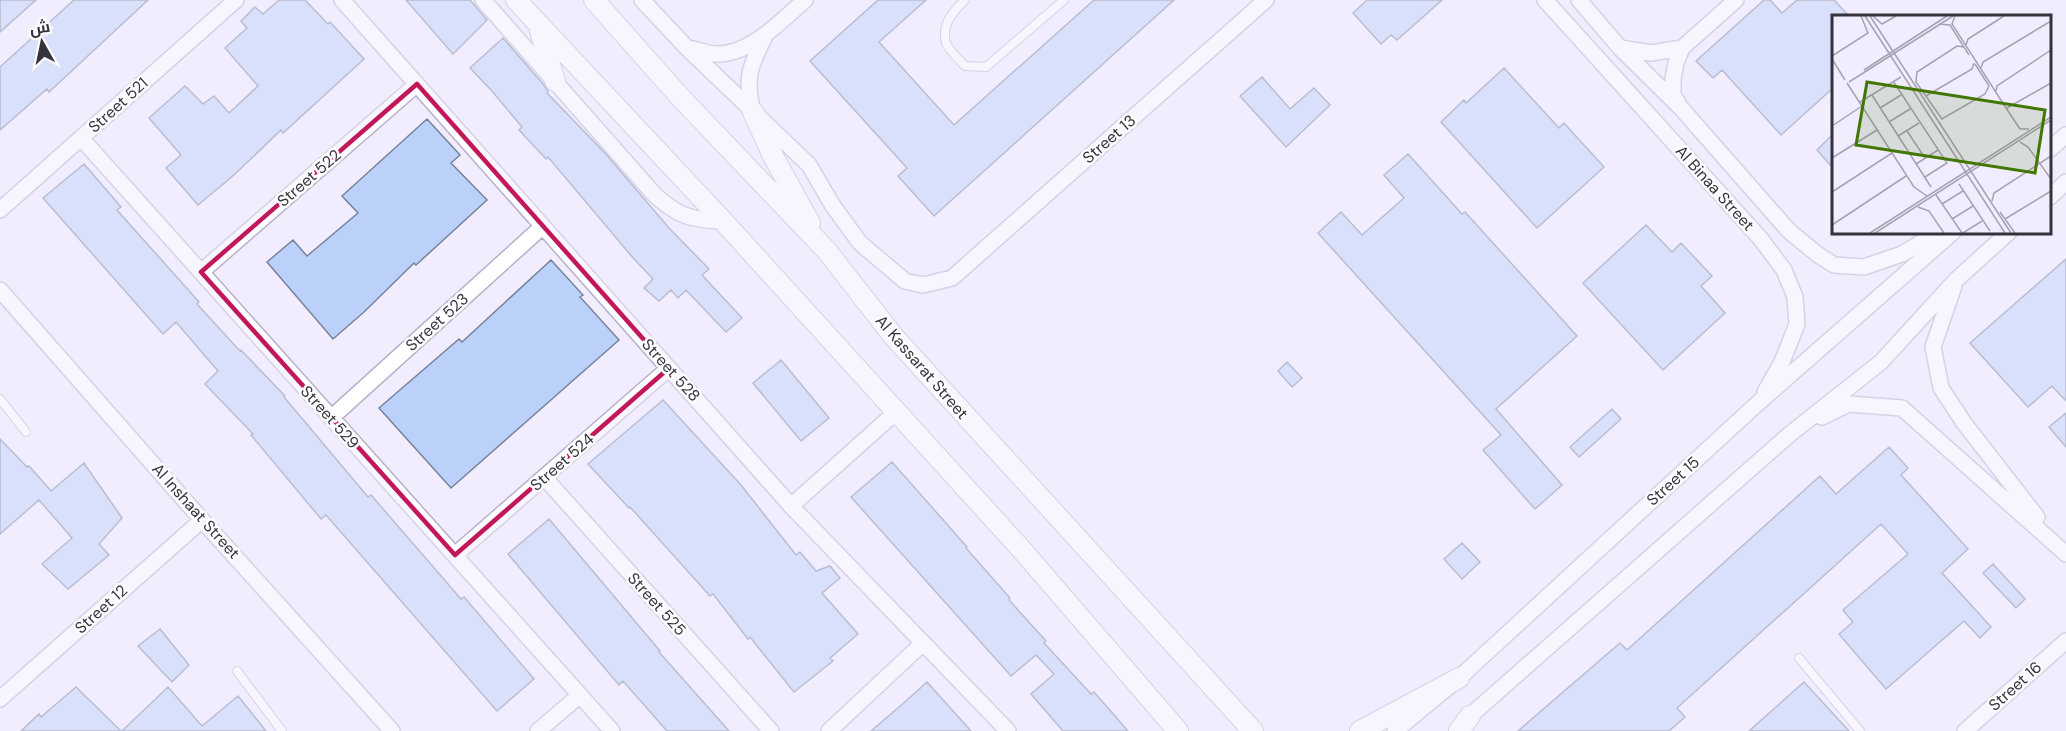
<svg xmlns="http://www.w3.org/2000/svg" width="2066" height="731" font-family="'DM Sans',Cairo,sans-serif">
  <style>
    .building { fill: #bcd1fa; stroke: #77839b; stroke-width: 1.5 }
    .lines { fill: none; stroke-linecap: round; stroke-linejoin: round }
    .service-casing { stroke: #b7b0cc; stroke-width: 10 }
    .minor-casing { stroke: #b7b0cc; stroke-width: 18 }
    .tertiary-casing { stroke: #b7b0cc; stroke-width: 22 }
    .service { stroke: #fff; stroke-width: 8 }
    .minor { stroke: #fff; stroke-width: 15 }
    .tertiary { stroke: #fff; stroke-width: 20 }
    .marked { fill: none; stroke: #c2185b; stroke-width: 4.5; stroke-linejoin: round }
    .labels { text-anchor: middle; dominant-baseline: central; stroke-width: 5; stroke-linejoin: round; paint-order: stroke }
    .street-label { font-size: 16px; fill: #35323d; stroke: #fdfdfd }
    .inset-road { fill: none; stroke: #a6a2b1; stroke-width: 1.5 }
    .view { fill: #427705; fill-opacity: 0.15; stroke: #427705; stroke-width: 3 }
    .inset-edge { fill: none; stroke: #35323d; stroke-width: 3 }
  </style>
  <rect width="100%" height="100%" fill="#f1edfe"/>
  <!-- building -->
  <path class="building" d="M 0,0 L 36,0 L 0,32 Z
    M 74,0 L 148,0 L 49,92 L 47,89 L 0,130 L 0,67 Z
    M 279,0 L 305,0 L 328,24 L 330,22 L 364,59 L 283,133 L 281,130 L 234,175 L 198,205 L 166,168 L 181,155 L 149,118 L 185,86 L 203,104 L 214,96 L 229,113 L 258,86 L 225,48 L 247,28 L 241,21 L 255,7 L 263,14 Z
    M 406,0 L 470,0 L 487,20 L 453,54 Z
    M 878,0 L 926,0 L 879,42 L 954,125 L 1094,0 L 1174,0 L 934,216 L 898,176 L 907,168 L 810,61 Z
    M 1367,0 L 1442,0 L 1397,40 L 1391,35 L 1381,44 L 1353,13 Z
    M 1764,0 L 1770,0 L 1782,13 L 1797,0 L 1834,0 L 1849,16 L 1833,16 L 1833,88 L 1781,135 L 1722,70 L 1713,78 L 1696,61 Z
    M 503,38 L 543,84 L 548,91 L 547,93 L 605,153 L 669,228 L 709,269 L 702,275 L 742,318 L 726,332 L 686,290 L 678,298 L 671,290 L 659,301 L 644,288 L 653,279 L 634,259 L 548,157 L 546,159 L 519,130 L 522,127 L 491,90 L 470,68 Z
    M 1504,68 L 1559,128 L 1564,123 L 1604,167 L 1537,228 L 1441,122 L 1464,100 L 1466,103 Z
    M 1262,77 L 1290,109 L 1314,88 L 1330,105 L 1286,147 L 1240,96 Z
    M 427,119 L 460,155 L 451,163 L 487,200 L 416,265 L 414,263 L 364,312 L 333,339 L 267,262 L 293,240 L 307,256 L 358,213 L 342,196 Z
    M 1833,134 L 1833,168 L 1817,150 Z
    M 1408,154 L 1462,214 L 1465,212 L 1577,336 L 1496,409 L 1562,485 L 1535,509 L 1483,450 L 1501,435 L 1318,233 L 1341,212 L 1362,235 L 1404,198 L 1384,175 Z
    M 84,164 L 121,207 L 117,210 L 199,302 L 197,304 L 240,351 L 241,350 L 285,396 L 284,397 L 368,497 L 371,495 L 461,599 L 464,597 L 534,679 L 497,711 L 326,515 L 321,519 L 251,435 L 253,434 L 205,384 L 218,371 L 176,322 L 163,334 L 43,198 Z
    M 1646,225 L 1672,252 L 1681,243 L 1712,276 L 1701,286 L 1725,313 L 1663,370 L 1583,283 Z
    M 2066,259 L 2066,401 L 2052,386 L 2028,407 L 1970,343 Z
    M 551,260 L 583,295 L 580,297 L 619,340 L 451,488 L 379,408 L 459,339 L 462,342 Z
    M 781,360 L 829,418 L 801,441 L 753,383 Z
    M 1287,362 L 1302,378 L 1292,387 L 1278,371 Z
    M 663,400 L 741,485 L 796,555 L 800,552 L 816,571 L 830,566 L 840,578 L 822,593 L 858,634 L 830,658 L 833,661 L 794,692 L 750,637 L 748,639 L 713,594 L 710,596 L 630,507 L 629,508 L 588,464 Z
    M 1612,409 L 1621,419 L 1579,457 L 1570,447 Z
    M 2066,413 L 2066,447 L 2049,427 Z
    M 0,439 L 27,467 L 29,466 L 51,491 L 84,463 L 122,518 L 99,544 L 109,555 L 68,589 L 42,564 L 72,538 L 39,500 L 0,534 Z
    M 1889,447 L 1908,468 L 1901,475 L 1968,549 L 1942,573 L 1991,627 L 1980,638 L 1964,621 L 1886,689 L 1839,634 L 1853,622 L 1843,610 L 1908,554 L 1881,524 L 1677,708 L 1685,717 L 1669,731 L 1518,731 L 1620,643 L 1627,650 L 1820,476 L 1836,494 Z
    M 892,462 L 967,547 L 966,548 L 1010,598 L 1009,600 L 1046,641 L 1044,643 L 1091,694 L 1094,692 L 1128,731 L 1063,731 L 1031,694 L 1054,674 L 1036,655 L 1011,676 L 851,497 Z
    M 549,519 L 660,651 L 659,652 L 729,731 L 667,731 L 623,681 L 619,685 L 508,554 Z
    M 1462,543 L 1480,562 L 1462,579 L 1444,559 Z
    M 1993,564 L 2025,599 L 2016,608 L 1983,573 Z
    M 160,629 L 189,665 L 172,682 L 138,646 Z
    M 927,682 L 971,731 L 871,731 L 906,701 Z
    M 1804,682 L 1849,731 L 1749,731 Z
    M 76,687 L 121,731 L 21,731 L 39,714 L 41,717 Z
    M 168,687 L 202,726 L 238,696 L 266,731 L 122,731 Z"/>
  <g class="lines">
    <!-- service casing -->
    <g class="service-casing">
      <path id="service" d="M 965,0 C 953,11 941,25 946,43 C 949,51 960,60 965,66 L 986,67 L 1064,0
        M 0,399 L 26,432
        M 1799,658 L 1860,731
        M 237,671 L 282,731"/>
    </g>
    <!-- minor casing -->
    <g class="minor-casing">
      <path id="minor" d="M 342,0 L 791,506 L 1008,731
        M 483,0 L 654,194 C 677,216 691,220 723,221
        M 642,0 L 687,48 L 809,165 L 833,206 L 860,243 L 905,281 L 923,285 L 952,278 L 1266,0
        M 1545,0 L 1760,238 L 1784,270 L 1795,297 L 1797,324 L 1782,362 L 1765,392
        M 1579,0 L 1620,48 L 1681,108 L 1789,231 L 1817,254 L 1834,265 L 1864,267 L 1902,254 L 1939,232
        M 687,48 C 696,49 705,53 715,54 C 749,56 781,21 805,0
        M 1620,48 L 1651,53 L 1682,48
        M 1678,103 L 1673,95 L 1673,79 L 1676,63 L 1682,48 L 1736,0
        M 753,112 C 745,79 749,68 764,38
        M 81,138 L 612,731
        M 2050,149 L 2066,135
        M 2050,197 L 2066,182
        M 0,210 L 236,0
        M 201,272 L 417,84
        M 1954,286 L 1933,347 L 1941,388 L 1964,423 L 2037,517
        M 0,290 L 202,520 L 392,731
        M 1822,417 L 1849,404 L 1902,408 L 2066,554
        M 331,418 L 543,226
        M 544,477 L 771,731
        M 791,506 L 896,412
        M 455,555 L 669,368
        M 0,699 L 202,520
        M 1462,723 L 1790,434 L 1881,362 L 1956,280 L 2009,232
        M 538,731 L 580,695
        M 829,731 L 923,643
        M 1395,731 L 1459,678 L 1758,403 L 1953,232
        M 1965,731 L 2066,641"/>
    </g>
    <!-- tertiary casing -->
    <g class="tertiary-casing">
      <path id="tertiary" d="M 516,0 L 723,221 L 1022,550 L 1178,731
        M 594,0 L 681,98 L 827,251 L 894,337 L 1253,731
        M 540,31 L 555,81
        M 753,112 L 773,156 L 810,223
        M 1360,731 L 1459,678
        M 1459,731 L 1470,716"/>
    </g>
    <!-- service -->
    <use href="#service" class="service"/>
    <!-- minor -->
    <use href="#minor" class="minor"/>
    <!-- tertiary -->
    <use href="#tertiary" class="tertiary"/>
  </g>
  <!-- marked area -->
  <path d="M0 0H2066V731H0ZM 417,84 L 669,368 L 455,555 L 201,272 Z" fill="#f1edfe" fill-opacity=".55" fill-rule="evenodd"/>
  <path class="marked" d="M 417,84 L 669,368 L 455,555 L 201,272 Z"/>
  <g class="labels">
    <!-- street labels -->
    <g class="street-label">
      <text transform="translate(118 105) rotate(-42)">Street 521</text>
      <text transform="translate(1109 139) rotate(-41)">Street 13</text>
      <text transform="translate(309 178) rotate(-41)">Street 522</text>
      <text transform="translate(1715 188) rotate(48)">Al Binaa Street</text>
      <text transform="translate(437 322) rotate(-42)">Street 523</text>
      <text transform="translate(922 367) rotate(49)">Al Kassarat Street</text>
      <text transform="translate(671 370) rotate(48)">Street 528</text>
      <text transform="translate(330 417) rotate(48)">Street 529</text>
      <text transform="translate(562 462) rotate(-41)">Street 524</text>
      <text transform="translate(1673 481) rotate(-42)">Street 15</text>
      <text transform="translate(196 511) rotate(48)">Al Inshaat Street</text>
      <text transform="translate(657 604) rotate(48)">Street 525</text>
      <text transform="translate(101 609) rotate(-42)">Street 12</text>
      <text transform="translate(2015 686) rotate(-42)">Street 16</text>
    </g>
  </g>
  <!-- overview -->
  <g transform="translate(1832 15)">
    <rect width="219" height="219" fill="#f1edfe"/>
    <path class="inset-road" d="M 33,1 L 173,218M 38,1 L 179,218M 41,1 L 50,9 L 64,1M 123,1 L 120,9 L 174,93 L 188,114 L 197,114M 107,9 L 118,10 L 137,40M 134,30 L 136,24 L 172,1M 132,32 L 125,31 L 85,57 L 84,67 L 110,104 L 153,79 L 157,71M 0,41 L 36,18 L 29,1M 0,44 L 13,65M 143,49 L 157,71M 149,53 L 151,47 L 219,6M 32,55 L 115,1M 61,66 L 115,148 L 93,162M 17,67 L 121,1M 15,68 L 82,172 L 95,181M 164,76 L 165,71 L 219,35M 40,80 L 99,172M 94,81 L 140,54 L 142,48M 28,87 L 69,62M 48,93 L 69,80M 175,93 L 219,68M 57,107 L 78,94M 0,111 L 30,91M 75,116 L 93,143M 66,121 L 87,108M 188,127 L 196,132 L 219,164M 0,143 L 45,115M 84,149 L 106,135M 127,169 L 158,216M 0,177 L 60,138M 104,180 L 130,218M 160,186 L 162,178 L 219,141M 110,189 L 131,176M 86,192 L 97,196 L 112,218M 168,197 L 183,218M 120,204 L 141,191M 173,204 L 219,176M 0,210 L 74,161M 38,218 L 219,102M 43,218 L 219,105M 131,218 L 150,206"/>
    <path class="view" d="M 35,67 L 213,95 L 203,158 L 24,130 Z"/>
    <rect width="219" height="219" class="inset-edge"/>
  </g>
  <!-- north arrow -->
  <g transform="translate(42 42) rotate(351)" stroke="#fdfdfd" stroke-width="4.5" paint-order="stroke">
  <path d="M0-4.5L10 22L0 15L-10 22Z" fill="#35323d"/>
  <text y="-9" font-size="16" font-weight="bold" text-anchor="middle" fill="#35323d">ش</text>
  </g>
</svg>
